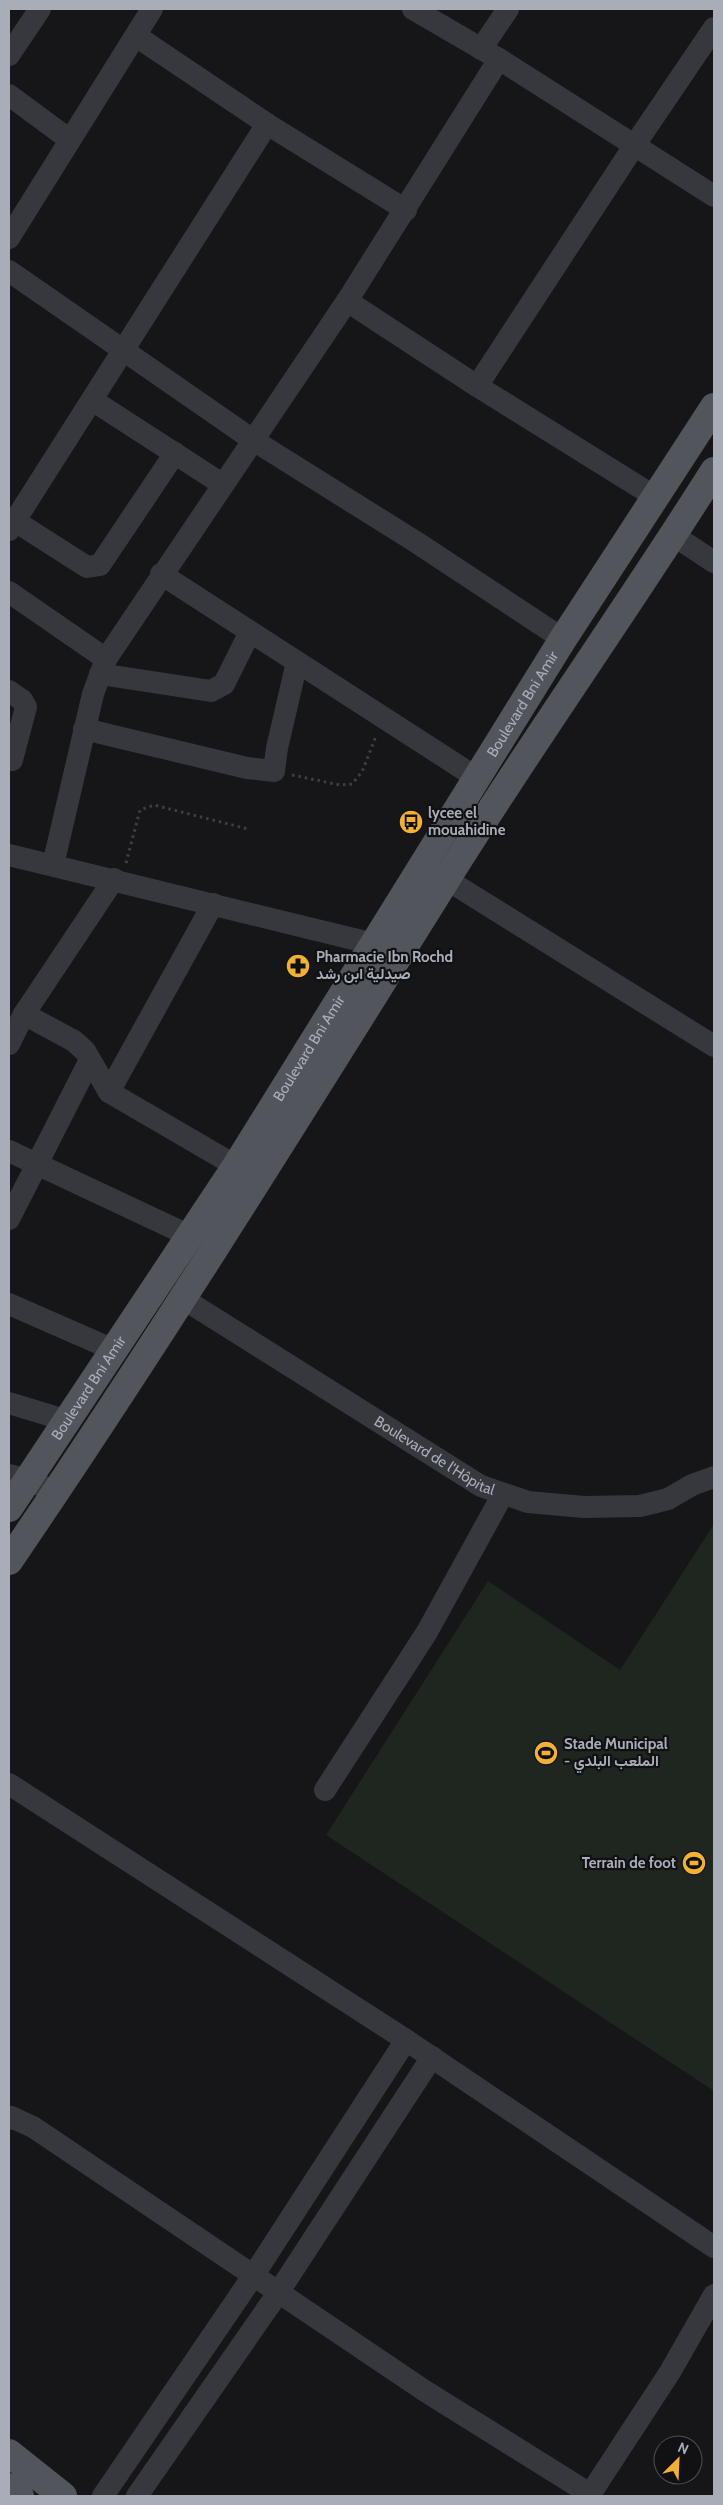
<svg xmlns="http://www.w3.org/2000/svg" width="723" height="2505" font-family="Cabin,Vazirmatn,sans-serif">
  <style>
    .pitch { fill: #1e261f }
    .lines { fill: none; stroke-linecap: round; stroke-linejoin: round }
    .path { stroke: #3d3f44; stroke-width: 3; stroke-dasharray: 2.5 4; stroke-linecap: butt }
    .minor { stroke: #37383d; stroke-width: 22 }
    .major { stroke: #53555c; stroke-width: 28 }
    .labels { text-anchor: middle; dominant-baseline: central; stroke-width: 4.5; stroke-linejoin: round; paint-order: stroke }
    .street-label { font-size: 15px; fill: #a8adb8; stroke: #111113 }
    .poi-label { font-size: 15px; font-weight: bold; fill: #a8adb8; stroke: #111113; text-anchor: start }
  </style>
  <rect width="100%" height="100%" fill="#161618"/>
  <!-- pitch -->
  <path class="pitch" d="M 714,1524 L 714,2091 L 326,1835 L 488,1581 L 620,1670 Z"/>
  <g class="lines">
    <!-- path -->
    <path class="path" d="M 292,775 L 340,785 L 352,784 L 362,772 L 376,736
      M 126,863 L 140,810 L 154,805 L 248,829"/>
    <!-- minor -->
    <g class="minor">
      <path d="M 413,9 L 499,59 L 714,196"/>
      <path d="M 136,36 L 267,124 L 406,210"/>
      <path d="M 481,49 L 508,9"/>
      <path d="M 9,55 L 40,9"/>
      <path d="M 9,95 L 70,140"/>
      <path d="M 9,238 L 152,9"/>
      <path d="M 9,271 L 253,440 L 416,542 L 563,639"/>
      <path d="M 347,301 L 477,386 L 657,498"/>
      <path d="M 477,386 L 634,146 L 714,28"/>
      <path d="M 92,400 L 222,484"/>
      <path d="M 15,521 L 87,567 L 100,565 L 175,453"/>
      <path d="M 9,530 L 267,124"/>
      <path d="M 673,535 L 714,562"/>
      <path d="M 161,574 L 477,778"/>
      <path d="M 9,592 L 106,659"/>
      <path d="M 100,674 L 211,691 L 224,684 L 250,632"/>
      <path d="M 9,691 L 22,700 L 26,707 L 12,760"/>
      <path d="M 84,729 L 247,768 L 274,771 L 277,748 L 297,662"/>
      <path d="M 9,855 L 374,944 L 388,951"/>
      <path d="M 53,865 L 93,694 L 106,659 L 347,301 L 499,59"/>
      <path d="M 433,871 L 714,1046"/>
      <path d="M 24,1014 L 74,1041 L 85,1051 L 109,1092 L 236,1166"/>
      <path d="M 9,1044 L 24,1014 L 114,879"/>
      <path d="M 109,1092 L 213,904"/>
      <path d="M 9,1151 L 190,1236"/>
      <path d="M 9,1219 L 90,1060"/>
      <path id="s1" d="M 182,1298 L 481,1486 L 528,1502 L 584,1507 L 640,1506 L 668,1499 L 692,1485 L 714,1477"/>
      <path d="M 9,1304 L 114,1350"/>
      <path d="M 9,1403 L 68,1421"/>
      <path d="M 9,1475 L 28,1480 L 56,1492"/>
      <path d="M 9,1784 L 406,2040 L 714,2247"/>
      <path d="M 325,1790 L 427,1632 L 503,1494"/>
      <path d="M 9,2119 L 11,2117 L 33,2127 L 425,2391 L 590,2494"/>
      <path d="M 103,2496 L 253,2276 L 406,2040"/>
      <path d="M 137,2496 L 278,2293 L 432,2057"/>
      <path d="M 589,2496 L 670,2372 L 714,2295"/>
    </g>
    <!-- major -->
    <g class="major">
      <path id="s2" d="M 9,1508 L 236,1166 L 563,639 L 714,407"/>
      <path d="M 9,1561 C 161,1338 303,1109 446,880 C 532,742 627,609 714,471"/>
      <path d="M 9,2453 L 63,2496"/>
      <path d="M 9,2487 L 20,2496"/>
    </g>
  </g>
  <!-- icons -->
  <defs>
    <g id="bus-disc" transform="scale(1.25)"><circle r="9.5" fill="#f2b134" stroke="#111113"/><path d="M-5-6H5V4H4V6H2V4H-2V6H-4V4H-5ZM-3.5-4V0h7V-4ZM-3.5 1.2v1.5H-2V1.2ZM2 1.2v1.5H3.5V1.2Z" fill="#111"/></g>
    <g id="pharmacy-disc" transform="scale(1.25)"><circle r="9.5" fill="#f2b134" stroke="#111113"/><path d="M-2-6h4v4h4v4h-4v4h-4v-4h-4v-4h4Z" fill="#111"/></g>
    <g id="stadium-disc" transform="scale(1.25)"><circle r="9.5" fill="#f2b134" stroke="#111113"/><path d="M0-5a6.5 5 0 1 0 0 10a6.5 5 0 1 0 0-10ZM-3.5-1.8h7v3.6h-7Z" fill="#111"/></g>
  </defs>
  <g fill-rule="evenodd">
    <use href="#bus-disc" x="411" y="822"/>
    <use href="#pharmacy-disc" x="298" y="966"/>
    <use href="#stadium-disc" x="546" y="1753"/>
    <use href="#stadium-disc" x="694" y="1863"/>
  </g>
  <g class="labels">
    <!-- street labels -->
    <g class="street-label">
      <text stroke="none"><textPath href="#s2" startOffset="954">Boulevard Bni Amir</textPath></text>
      <text stroke="none"><textPath href="#s2" startOffset="549">Boulevard Bni Amir</textPath></text>
      <text stroke="none"><textPath href="#s2" startOffset="144">Boulevard Bni Amir</textPath></text>
      <text stroke="none"><textPath href="#s1" startOffset="298">Boulevard de l'Hôpital</textPath></text>
    </g>
    <!-- poi labels -->
    <g class="poi-label">
      <text x="428" y="813">lycee el<tspan x="428" dy="17">mouahidine</tspan></text>
      <text x="316" y="957">Pharmacie Ibn Rochd<tspan x="316" dy="17">صيدلية ابن رشد</tspan></text>
      <text x="564" y="1744">Stade Municipal<tspan x="564" dy="17">- الملعب البلدي</tspan></text>
      <text x="676" y="1863" text-anchor="end">Terrain de foot</text>
    </g>
  </g>
  <!-- border -->
  <rect width="723" height="2505" fill="none" stroke="#a8adb8" stroke-width="20"/>
  <!-- north arrow -->
  <g transform="translate(678 2460) rotate(24)"><circle r="24" fill="#111113" stroke="#4d4f55"/>
  <path d="M0-4L9 19L0 12L-9 19Z" fill="#f2b134"/>
  <text y="-8" font-size="14" font-weight="bold" text-anchor="middle" fill="#a8adb8">N</text>
  </g>
</svg>
